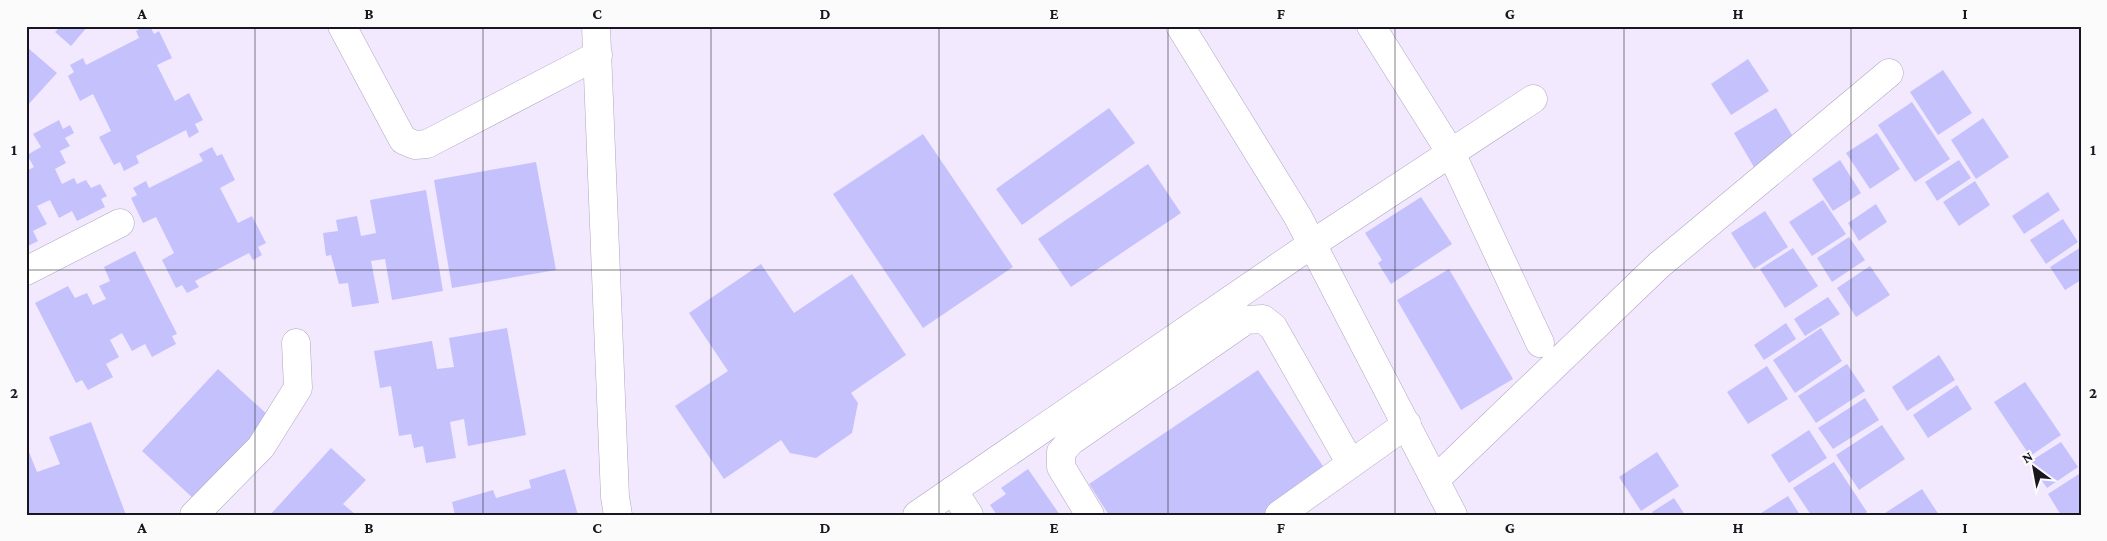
<svg xmlns="http://www.w3.org/2000/svg" width="2107" height="541" font-family="'Crimson Pro',serif">
  <style>
    .building { fill: #c5c1fd }
    .lines { fill: none; stroke-linecap: round; stroke-linejoin: round }
    .minor-casing { stroke: #b0a5bf; stroke-width: 29 }
    .tertiary-casing { stroke: #b0a5bf; stroke-width: 29 }
    .minor { stroke: #fff; stroke-width: 28 }
    .tertiary { stroke: #fff; stroke-width: 28 }
    .grid { fill: none; stroke: #19161f; stroke-width: 1; stroke-opacity: 0.55 }
    .neatline { fill: none; stroke: #19161f; stroke-width: 2 }
    .grid-label { font-size: 16px; text-anchor: middle; font-weight: bold; fill: #19161f }
  </style>
  <rect width="100%" height="100%" fill="#f2e9ff"/>
  <!-- building -->
  <path class="building" d="M 55,26 L 88,26 L 71,46 L 55,32 L 58,29 Z
    M 145,26 L 150,26 L 154,34 L 159,31 L 172,58 L 157,65 L 175,101 L 189,93 L 203,120 L 195,124 L 199,132 L 189,138 L 186,130 L 136,156 L 139,163 L 124,171 L 120,162 L 114,165 L 99,137 L 111,131 L 93,94 L 80,101 L 68,76 L 74,72 L 70,65 L 83,58 L 86,65 L 139,38 L 136,31 Z
    M 28,48 L 57,73 L 26,107 L 26,50 Z
    M 1748,59 L 1769,91 L 1731,115 L 1711,84 Z
    M 1943,70 L 1972,113 L 1938,135 L 1910,92 Z
    M 1912,102 L 1950,159 L 1915,182 L 1878,125 Z
    M 1109,108 L 1135,143 L 1022,225 L 996,189 Z
    M 1776,108 L 1792,135 L 1774,164 L 1758,174 L 1734,133 Z
    M 1983,118 L 2009,157 L 1976,179 L 1951,140 Z
    M 59,120 L 63,129 L 70,125 L 74,133 L 65,138 L 70,146 L 60,151 L 66,163 L 55,169 L 62,184 L 74,178 L 77,184 L 86,180 L 91,188 L 100,184 L 107,196 L 101,199 L 105,207 L 77,221 L 72,211 L 59,218 L 50,200 L 37,206 L 47,224 L 33,231 L 38,241 L 26,247 L 26,171 L 34,167 L 27,155 L 41,147 L 33,134 Z
    M 1877,133 L 1900,169 L 1870,189 L 1846,153 Z
    M 923,134 L 1013,267 L 923,328 L 833,194 Z
    M 212,147 L 217,156 L 222,154 L 235,180 L 220,188 L 238,223 L 252,216 L 266,243 L 258,247 L 262,255 L 253,260 L 249,253 L 195,281 L 199,287 L 187,293 L 182,285 L 176,288 L 162,260 L 174,253 L 156,217 L 143,223 L 131,198 L 137,195 L 133,188 L 146,181 L 149,188 L 203,161 L 199,154 Z
    M 1840,160 L 1861,193 L 1833,211 L 1812,179 Z
    M 1959,160 L 1971,178 L 1937,201 L 1925,182 Z
    M 536,162 L 556,270 L 452,288 L 434,180 Z
    M 1148,164 L 1181,213 L 1071,287 L 1038,239 Z
    M 1975,181 L 1990,205 L 1959,226 L 1943,202 Z
    M 426,190 L 443,291 L 392,300 L 385,259 L 371,261 L 379,303 L 352,307 L 348,283 L 339,284 L 331,255 L 326,256 L 323,233 L 338,231 L 336,220 L 357,216 L 361,236 L 376,233 L 370,200 Z
    M 2048,192 L 2060,210 L 2024,234 L 2012,216 Z
    M 1421,197 L 1452,244 L 1391,284 L 1378,263 L 1382,260 L 1365,233 Z
    M 1823,200 L 1846,234 L 1812,256 L 1789,222 Z
    M 1876,204 L 1887,222 L 1859,241 L 1848,223 Z
    M 1765,211 L 1788,247 L 1754,269 L 1731,233 Z
    M 2063,219 L 2078,242 L 2046,264 L 2030,240 Z
    M 1849,237 L 1865,260 L 1832,282 L 1817,258 Z
    M 2081,247 L 2081,280 L 2065,290 L 2050,267 Z
    M 1793,248 L 1818,286 L 1785,308 L 1760,269 Z
    M 135,251 L 177,334 L 172,336 L 176,344 L 152,357 L 145,344 L 132,351 L 122,333 L 110,340 L 119,357 L 106,364 L 113,377 L 88,390 L 82,380 L 76,383 L 35,303 L 68,286 L 75,298 L 87,293 L 93,305 L 106,299 L 99,286 L 110,281 L 104,267 Z
    M 761,264 L 794,313 L 852,274 L 906,355 L 851,393 L 858,403 L 852,433 L 816,458 L 790,453 L 781,440 L 724,479 L 675,406 L 728,371 L 689,313 Z
    M 1870,266 L 1890,295 L 1856,317 L 1837,288 Z
    M 1449,269 L 1513,379 L 1461,410 L 1397,300 Z
    M 1828,297 L 1840,314 L 1805,336 L 1794,319 Z
    M 1786,323 L 1796,339 L 1764,360 L 1754,345 Z
    M 507,328 L 526,435 L 468,446 L 464,419 L 450,422 L 456,458 L 426,463 L 423,446 L 414,448 L 411,434 L 399,436 L 391,386 L 380,388 L 374,351 L 432,341 L 437,369 L 454,367 L 449,338 Z
    M 1821,328 L 1842,361 L 1795,393 L 1773,360 Z
    M 1939,355 L 1955,380 L 1907,411 L 1892,387 Z
    M 1847,364 L 1865,391 L 1816,423 L 1798,396 Z
    M 1767,366 L 1788,399 L 1748,424 L 1727,392 Z
    M 218,369 L 271,418 L 195,500 L 142,451 Z
    M 1258,370 L 1327,472 L 1264,515 L 1109,515 L 1089,484 Z
    M 2025,382 L 2061,435 L 2030,456 L 1994,402 Z
    M 1957,385 L 1972,409 L 1928,438 L 1913,415 Z
    M 1865,398 L 1879,420 L 1833,449 L 1818,428 Z
    M 91,422 L 126,515 L 26,515 L 26,453 L 29,452 L 37,472 L 60,464 L 49,437 Z
    M 1882,425 L 1905,459 L 1859,490 L 1836,455 Z
    M 1809,430 L 1827,458 L 1789,483 L 1771,455 Z
    M 2061,442 L 2078,467 L 2047,488 L 2029,462 Z
    M 331,448 L 366,480 L 343,504 L 356,515 L 270,515 Z
    M 1657,452 L 1679,486 L 1641,511 L 1619,477 Z
    M 1834,462 L 1867,512 L 1863,515 L 1811,515 L 1793,488 Z
    M 565,469 L 578,515 L 455,515 L 452,502 L 493,490 L 496,498 L 531,488 L 529,480 Z
    M 1028,469 L 1060,515 L 997,515 L 990,505 L 1006,494 L 1001,488 Z
    M 2079,474 L 2081,515 L 2061,515 L 2048,494 Z
    M 1922,489 L 1939,515 L 1882,515 Z
    M 1788,496 L 1800,515 L 1758,515 Z
    M 1674,498 L 1685,515 L 1654,515 L 1652,512 Z"/>
  <g class="lines">
    <!-- minor casing -->
    <g class="minor-casing">
      <path id="minor" d="M 342,26 L 403,140 L 415,145 L 427,144 L 598,55
        M 596,26 L 615,497 L 618,515
        M 1371,26 L 1451,153 L 1540,343
        M 26,271 L 120,223
        M 1435,480 L 1659,265 L 1889,73
        M 953,490 L 969,515
        M 194,515 L 261,447 L 298,388 L 296,343
        M 917,515 L 1312,244 L 1533,99
        M 1090,515 L 1061,467 L 1061,452 L 1071,441 L 1246,320 L 1263,319 L 1273,327 L 1351,464
        M 1279,515 L 1407,424"/>
    </g>
    <!-- tertiary casing -->
    <g class="tertiary-casing">
      <path id="tertiary" d="M 1180,26 L 1298,217 L 1453,515"/>
    </g>
    <!-- minor -->
    <use href="#minor" class="minor"/>
    <!-- tertiary -->
    <use href="#tertiary" class="tertiary"/>
  </g>
  <!-- grid -->
  <path class="grid" d="M 255,26 L 255,515M 483,26 L 483,515M 711,26 L 711,515M 939,26 L 939,515M 1168,26 L 1168,515M 1395,26 L 1395,515M 1624,26 L 1624,515M 1851,26 L 1851,515M 26,270 L 2081,270"/>
  <!-- border -->
  <rect width="2107" height="541" fill="none" stroke="#fbfbfb" stroke-width="55"/>
  <!-- north arrow -->
  <g transform="translate(2034 468) rotate(328)" stroke="#fbfbfb" stroke-width="4" paint-order="stroke">
  <path d="M0-4L9 19L0 12L-9 19Z" fill="#19161f"/>
  <text y="-8" font-size="14" font-weight="bold" text-anchor="middle" fill="#19161f">N</text>
  </g>
  <rect x="28" y="28" width="2052" height="486" class="neatline"/>
  <g class="grid-label">
    <text x="142" y="19">A</text>
    <text x="369" y="19">B</text>
    <text x="597" y="19">C</text>
    <text x="825" y="19">D</text>
    <text x="1054" y="19">E</text>
    <text x="1281" y="19">F</text>
    <text x="1510" y="19">G</text>
    <text x="1738" y="19">H</text>
    <text x="1965" y="19">I</text>
    <text x="14" y="155">1</text>
    <text x="2093" y="155">1</text>
    <text x="14" y="398">2</text>
    <text x="2093" y="398">2</text>
    <text x="142" y="533">A</text>
    <text x="369" y="533">B</text>
    <text x="597" y="533">C</text>
    <text x="825" y="533">D</text>
    <text x="1054" y="533">E</text>
    <text x="1281" y="533">F</text>
    <text x="1510" y="533">G</text>
    <text x="1738" y="533">H</text>
    <text x="1965" y="533">I</text>
  </g>
</svg>
